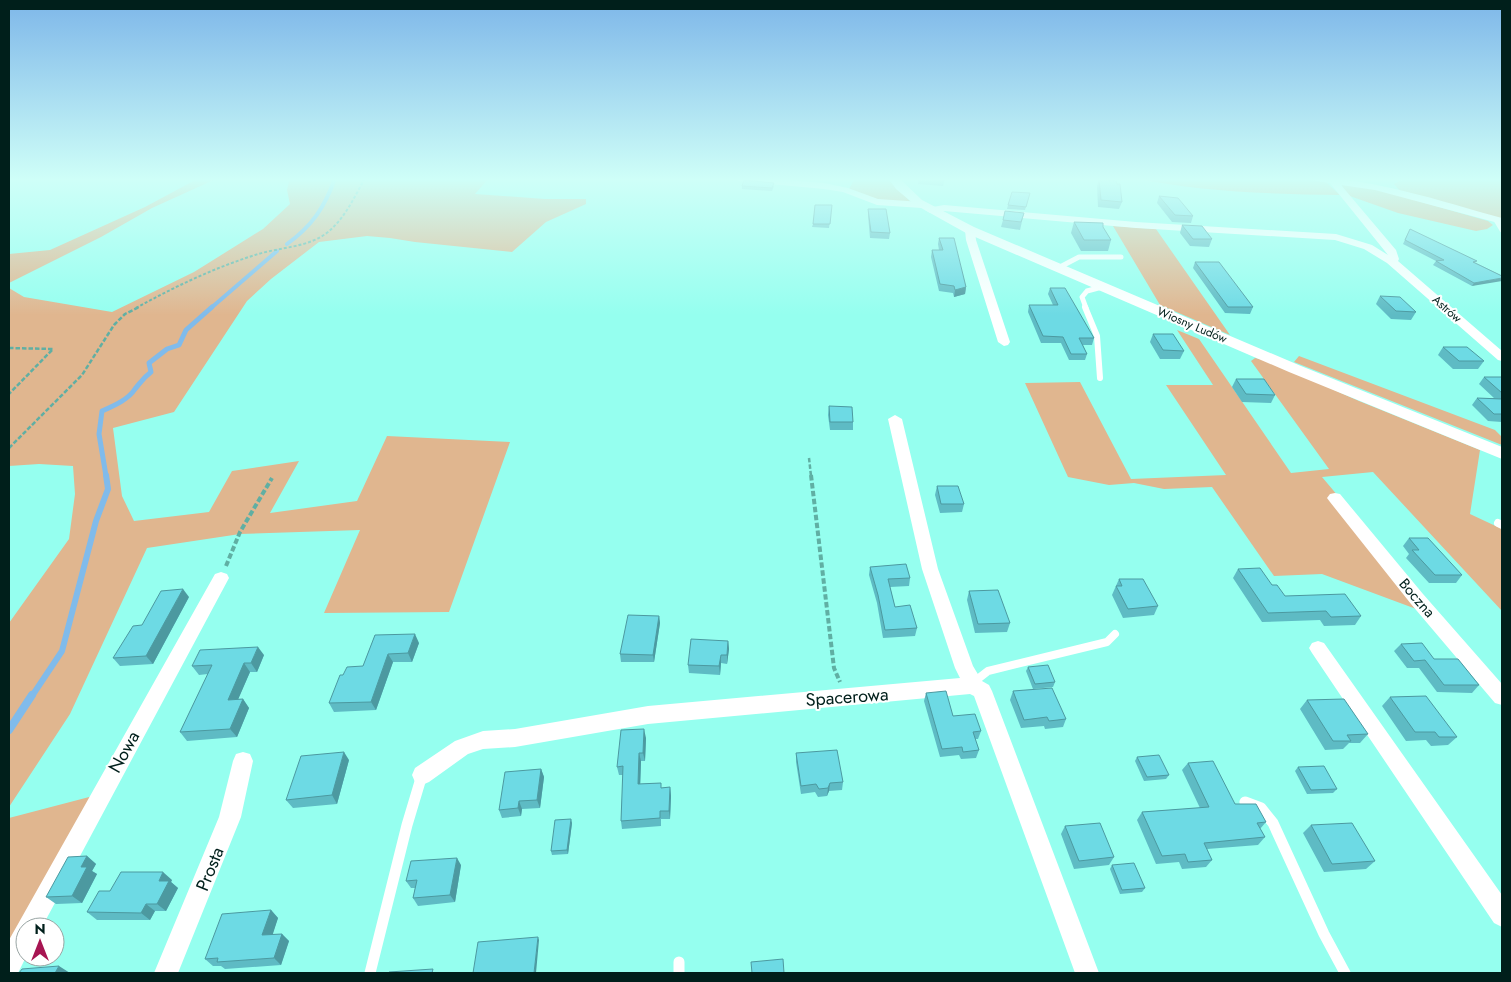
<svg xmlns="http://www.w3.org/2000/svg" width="1511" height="982" font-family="Jost,sans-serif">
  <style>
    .green { fill: #e0b68f }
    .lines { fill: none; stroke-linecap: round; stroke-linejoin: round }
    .stream-far3 { stroke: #80bbeb; stroke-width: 4 }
    .stream-far2 { stroke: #80bbeb; stroke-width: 5 }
    .stream-far1 { stroke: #80bbeb; stroke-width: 6 }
    .stream { stroke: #80bbeb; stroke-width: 8 }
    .path-far2 { stroke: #60afa3; stroke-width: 2; stroke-dasharray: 3 2; stroke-linecap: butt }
    .path-far1 { stroke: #60afa3; stroke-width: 2.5; stroke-dasharray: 4.5 2; stroke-linecap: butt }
    .path { stroke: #60afa3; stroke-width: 4; stroke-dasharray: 5.5 2.5; stroke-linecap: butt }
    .service-far3 { stroke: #fff; stroke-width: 5 }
    .service-far2 { stroke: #fff; stroke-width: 6 }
    .service-far1 { stroke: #fff; stroke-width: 8 }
    .service { stroke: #fff; stroke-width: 11 }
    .minor { fill: #fff; fill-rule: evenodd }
    .tertiary { fill: #fff; fill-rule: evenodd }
    .wall { fill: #5ebbc4 }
    .shaded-wall { fill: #4c99a0 }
    .building { fill: #6ddae4; stroke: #4c99a0 }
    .labels { text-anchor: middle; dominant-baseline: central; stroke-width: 4; stroke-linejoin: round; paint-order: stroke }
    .far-street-label { font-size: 12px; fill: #001f1b; stroke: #fff }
    .street-label { font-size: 15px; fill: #001f1b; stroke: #fff }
    .near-street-label { font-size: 18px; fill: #001f1b; stroke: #fff }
  </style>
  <rect width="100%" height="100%" fill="#95ffef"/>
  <!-- green -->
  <path class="green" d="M 199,178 L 218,178 L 152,208 L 101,237 L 9,283 L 9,254 L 50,250 L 145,207 Z
    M 290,178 L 489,178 L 475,194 L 545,199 L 586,199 L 586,204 L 546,222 L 512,252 L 415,242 L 390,238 L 367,236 L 319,242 L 271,279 L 247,301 L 174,412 L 113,428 L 122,496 L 134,521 L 209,512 L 232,471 L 299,461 L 270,513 L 357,501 L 387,436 L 510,442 L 449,612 L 324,613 L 360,530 L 240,534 L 147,548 L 70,714 L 9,807 L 9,623 L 69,539 L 75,494 L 73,466 L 39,464 L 9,466 L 9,288 L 24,297 L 112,312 L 194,272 L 263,229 L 290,204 L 287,190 Z
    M 855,178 L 887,178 L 911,202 L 869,199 L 849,189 Z
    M 1134,178 L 1301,178 L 1326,182 L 1340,195 C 1271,194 1201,192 1134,178 Z
    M 1405,178 L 1502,178 L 1502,219 L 1401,192 L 1394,184 Z
    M 1341,184 L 1376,189 L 1488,221 L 1493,225 L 1487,229 L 1476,231 L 1398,213 L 1347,195 Z
    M 1113,226 L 1156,229 L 1230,335 L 1160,305 Z
    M 1177,330 L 1199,339 L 1291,473 L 1329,469 L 1251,361 L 1255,358 L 1269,361 L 1359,401 L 1480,450 L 1470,514 L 1502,529 L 1502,611 L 1373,472 L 1322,477 L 1437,613 L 1427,613 L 1322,574 L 1274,576 L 1212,487 L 1164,489 L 1134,483 L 1109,485 L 1068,477 L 1025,383 L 1080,382 L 1131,479 L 1226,475 L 1166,385 L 1213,385 Z
    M 1299,356 L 1495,430 L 1502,437 L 1502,445 L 1294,362 Z
    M 93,796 L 9,946 L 9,818 Z"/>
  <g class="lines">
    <!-- stream-far3 -->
    <path class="stream-far3" d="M 287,244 C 312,226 325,207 335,178
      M 211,308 L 277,251"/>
    <!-- stream-far2 -->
    <path class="stream-far2" d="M 106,476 L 99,434 L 102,411 C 113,406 128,400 135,389 C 141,382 143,378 151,372 L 149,363 L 167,349 L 179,345 L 186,330 L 212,307"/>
    <!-- stream-far1 -->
    <path class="stream-far1" d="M 32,696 L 62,651 L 96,521 L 108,489 L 106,475"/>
    <!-- stream -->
    <path class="stream" d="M 9,730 L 32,695"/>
    <!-- path-far2 -->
    <path class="path-far2" d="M 136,308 C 174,287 214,268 255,255 C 279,247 308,248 328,232 C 345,218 355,196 365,178"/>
    <!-- path-far1 -->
    <path class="path-far1" d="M 9,348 L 53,349 L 9,394
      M 9,448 L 82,375 L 114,325 L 125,314 L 139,307
      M 809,458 L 811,476"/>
    <!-- path -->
    <path class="path" d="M 811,475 L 834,668 L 840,682
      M 226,566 L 240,532 L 272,478"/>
    <!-- service-far3 -->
    <path class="service-far3" d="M 1496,220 L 1502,230
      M 1058,268 L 1079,257 L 1121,257
      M 1086,308 L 1082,297 L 1087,291 L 1102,287"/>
    <!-- service-far2 -->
    <path class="service-far2" d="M 1085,307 L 1097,336 L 1100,378"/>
    <!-- service-far1 -->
    <path class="service-far1" d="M 1498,523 L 1502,525
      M 976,685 L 979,678 L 988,671 L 1107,642 L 1115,634"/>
    <!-- service -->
    <path class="service" d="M 1245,802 L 1261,808 L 1273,823 L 1324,934 L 1345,973
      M 679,962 L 679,973
      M 370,973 L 407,825 L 422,775"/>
    <!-- minor -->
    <path class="minor" d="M 734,178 L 763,178 L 824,183 L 848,188 L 878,199 L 922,202 L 927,205 L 922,208 L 877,205 L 843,192 L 824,189 L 738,181 Z
      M 1309,178 C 1375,178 1439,201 1502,218 L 1502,224 L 1375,190 L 1341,185 L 1396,250 L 1399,259 L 1398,261 L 1502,351 L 1502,361 L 1498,360 L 1387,263 L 1364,249 L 1335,240 L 1136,228 L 944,211 L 930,213 L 925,210 L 927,208 L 944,205 L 1136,222 L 1336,234 L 1372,245 L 1388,255 L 1330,183 L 1310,180 Z
      M 970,227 L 975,230 L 976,240 L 1010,342 L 1008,345 L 1004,346 L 998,342 L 966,240 L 965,230 Z
      M 895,415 L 902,419 L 938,569 L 973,666 L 982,681 L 989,685 L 992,691 L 1099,973 L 1075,973 L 974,696 L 970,694 L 648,724 L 515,747 L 483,749 L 468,754 L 429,782 L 422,785 L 415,782 L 412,775 L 415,768 L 455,741 L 483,731 L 515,729 L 648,706 L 960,678 L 955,668 L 922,569 L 888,419 Z
      M 1335,493 L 1340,494 L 1423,594 L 1502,684 L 1502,705 L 1495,703 L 1411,604 L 1330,502 L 1327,498 L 1330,494 Z
      M 221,572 L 227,574 L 229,578 L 42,927 L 25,927 L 26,957 L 18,973 L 9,973 L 9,940 L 215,574 Z
      M 1318,641 L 1324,643 L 1502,895 L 1502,927 L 1494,923 L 1312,653 L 1309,648 L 1312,643 Z
      M 243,752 L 250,754 L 253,761 L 241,817 L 178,973 L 154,973 L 219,817 L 233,761 L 236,754 Z"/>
    <!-- tertiary -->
    <path class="tertiary" d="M 888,178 L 899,178 L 922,200 L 974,227 L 1301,366 L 1502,447 L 1502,459 L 1289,372 L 966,233 L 914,204 L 896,189 Z"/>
  </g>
  <!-- wall -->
  <path class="wall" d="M 919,178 L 945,178 L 943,186 L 918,184 Z
    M 1099,179 L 1122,202 L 1119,209 L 1098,207 L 1097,186 Z
    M 742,186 L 774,186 L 772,191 L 742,189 Z
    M 1030,193 L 1025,210 L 1007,209 L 1008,205 Z
    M 1159,196 L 1193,216 L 1191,223 L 1172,222 L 1157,203 Z
    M 832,205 L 829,228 L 812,227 L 813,224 Z
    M 868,209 L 890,233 L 889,239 L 870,238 L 868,215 Z
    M 1024,213 L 1020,230 L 1001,227 L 1003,220 Z
    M 1074,222 L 1103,227 L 1111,240 L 1108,251 L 1081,251 L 1071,233 Z
    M 1182,225 L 1212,239 L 1209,247 L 1190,246 L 1180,233 Z
    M 1410,229 L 1476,263 L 1502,276 L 1472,286 L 1433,265 L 1436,261 L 1403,244 Z
    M 939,238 L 966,287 L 965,294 L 954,297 L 953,293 L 939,291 L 931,257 L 932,250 L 939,250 L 938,244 Z
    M 1195,262 L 1253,307 L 1250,314 L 1225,313 L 1193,268 Z
    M 1050,288 L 1094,338 L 1092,345 L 1083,345 L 1087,354 L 1085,360 L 1069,360 L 1061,343 L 1041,343 L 1028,312 L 1029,305 L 1053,305 L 1048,294 Z
    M 1380,296 L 1416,312 L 1411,320 L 1391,319 L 1376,304 Z
    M 1153,334 L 1184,351 L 1180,359 L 1160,359 L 1150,342 Z
    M 1443,347 L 1484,361 L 1478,369 L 1453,369 L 1438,355 Z
    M 1484,377 L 1502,377 L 1502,422 L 1488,421 L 1472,405 L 1477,398 L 1494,398 L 1479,384 Z
    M 1236,379 L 1275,395 L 1271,403 L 1242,402 L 1232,387 Z
    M 829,406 L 853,422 L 853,430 L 830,430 L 828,415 Z
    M 937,486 L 964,504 L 962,512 L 940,513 L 935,495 Z
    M 1409,538 L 1462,575 L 1456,583 L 1429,583 L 1406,558 L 1409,554 L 1403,546 Z
    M 870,567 L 910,578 L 909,586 L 890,587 L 895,607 L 917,628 L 915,636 L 883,638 L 877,603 L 869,575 Z
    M 1238,569 L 1272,585 L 1285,596 L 1361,616 L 1355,625 L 1324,626 L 1320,620 L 1262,622 L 1233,578 Z
    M 1119,579 L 1158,606 L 1154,615 L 1123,618 L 1112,595 Z
    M 969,591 L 1010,623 L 1007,632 L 975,633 L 967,600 Z
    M 189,597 L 153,664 L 120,666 L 113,658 L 142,625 Z
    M 659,616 L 660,623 L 654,662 L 621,662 L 620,654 Z
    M 375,635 L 419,643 L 412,662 L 393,662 L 376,710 L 334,712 L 329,703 L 343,675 L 363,666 Z
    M 728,641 L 729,649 L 727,664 L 721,663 L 720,675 L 689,673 L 688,665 Z
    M 1401,644 L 1434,659 L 1479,685 L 1472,693 L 1437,692 L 1419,668 L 1407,668 L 1394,651 Z
    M 264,655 L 257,672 L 250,672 L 238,699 L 243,699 L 249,708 L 237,737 L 187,741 L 180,732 L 208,674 L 199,675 L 192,666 Z
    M 1028,667 L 1055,682 L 1053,687 L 1033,689 L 1026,671 Z
    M 1013,691 L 1066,719 L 1063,727 L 1045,729 L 1044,726 L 1021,728 L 1010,700 Z
    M 926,693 L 953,716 L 981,731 L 978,739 L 975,739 L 979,750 L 976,758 L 961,759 L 959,755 L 940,757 L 924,701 Z
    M 1390,697 L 1457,737 L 1448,745 L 1431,746 L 1426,740 L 1406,741 L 1382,706 Z
    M 1307,700 L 1368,734 L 1360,743 L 1349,743 L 1343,749 L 1325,750 L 1300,709 Z
    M 646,738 L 645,761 L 641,761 L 640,784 L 661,783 L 661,788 L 670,787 L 671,796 L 670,819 L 661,819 L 661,826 L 622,829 L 621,821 L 623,775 L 619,775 L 617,767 Z
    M 796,753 L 843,782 L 842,790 L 829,791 L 827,796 L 818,797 L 815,792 L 801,794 L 796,762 Z
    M 1137,757 L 1169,775 L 1166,779 L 1144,781 L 1135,761 Z
    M 349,760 L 337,804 L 293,808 L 286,800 Z
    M 1188,763 L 1235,804 L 1266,822 L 1260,829 L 1265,837 L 1258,845 L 1207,849 L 1212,860 L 1206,867 L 1182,869 L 1179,862 L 1156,864 L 1137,820 L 1142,812 L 1200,808 L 1182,770 Z
    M 1298,767 L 1337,789 L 1333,793 L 1307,794 L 1295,771 Z
    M 541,769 L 544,777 L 540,808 L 522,809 L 521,816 L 502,818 L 499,810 Z
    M 572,823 L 568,854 L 552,855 L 551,851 Z
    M 1311,825 L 1375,861 L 1366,869 L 1324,872 L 1303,833 Z
    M 1065,826 L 1114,857 L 1109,865 L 1074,869 L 1061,834 Z
    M 87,856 L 96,864 L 92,871 L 97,874 L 82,903 L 56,904 L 46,897 Z
    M 461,865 L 455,902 L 418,906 L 413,898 L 415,888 L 411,888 L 406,881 Z
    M 1112,865 L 1145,888 L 1142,892 L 1120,894 L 1110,869 Z
    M 172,880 L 171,882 L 178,888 L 166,911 L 155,911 L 150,920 L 97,920 L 87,912 L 110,891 Z
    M 271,910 L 278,918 L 272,935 L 282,934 L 289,941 L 281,965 L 225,969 L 221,966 L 213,966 L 205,959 Z"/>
  <!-- shaded-wall -->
  <path class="shaded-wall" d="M 1502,278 L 1502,281 L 1472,286 L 1474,283 Z
    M 966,287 L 965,294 L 954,297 L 955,290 Z
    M 183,589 L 189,597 L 153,664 L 146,656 Z
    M 659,616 L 660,623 L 654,662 L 653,655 Z
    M 415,634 L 419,643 L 412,662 L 408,653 Z
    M 728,641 L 729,649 L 727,664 L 727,655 Z
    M 258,647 L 264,655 L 257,672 L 251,663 Z
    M 388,654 L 393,662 L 376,710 L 371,702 Z
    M 721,655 L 721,663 L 720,675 L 719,666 Z
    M 244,663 L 250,672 L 234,709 L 228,700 Z
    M 243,699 L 249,708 L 237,737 L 230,729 Z
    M 644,729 L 646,738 L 645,761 L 643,753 Z
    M 344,752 L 349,760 L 337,804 L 332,795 Z
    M 639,753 L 641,761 L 640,792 L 638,784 Z
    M 541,769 L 544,777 L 540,808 L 537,800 Z
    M 830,783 L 829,791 L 827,796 L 828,788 Z
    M 670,787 L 671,796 L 670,819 L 669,811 Z
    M 519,801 L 522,809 L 521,816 L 518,808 Z
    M 571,819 L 572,823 L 568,854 L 567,850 Z
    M 87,856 L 96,864 L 92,871 L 97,874 L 82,903 L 72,896 L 81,867 Z
    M 457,858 L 461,865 L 455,902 L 450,895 Z
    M 163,872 L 172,880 L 171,882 L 178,888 L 166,911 L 157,904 L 159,881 Z
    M 146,904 L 155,911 L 150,920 L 141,913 Z
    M 271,910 L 278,918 L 270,943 L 262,935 Z
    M 282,934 L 289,941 L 281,965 L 274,958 Z
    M 538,937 L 539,940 L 536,973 L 534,973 Z
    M 59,966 L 70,973 L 55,973 Z"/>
  <!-- building -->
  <path class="building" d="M 918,178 L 945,178 L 944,181 Z
    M 1099,179 L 1116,181 L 1117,184 L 1120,184 L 1122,202 L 1101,200 Z
    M 744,180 L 774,183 L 772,188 L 742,186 Z
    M 1012,192 L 1030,193 L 1026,207 L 1008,205 Z
    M 1159,196 L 1178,198 L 1193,216 L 1175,215 Z
    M 815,205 L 832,205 L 830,224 L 813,224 Z
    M 868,209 L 886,209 L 890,233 L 871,232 Z
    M 1005,211 L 1024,213 L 1021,222 L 1003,220 Z
    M 1074,222 L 1103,223 L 1103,227 L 1111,240 L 1084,240 Z
    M 1182,225 L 1202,226 L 1212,239 L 1193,239 Z
    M 1410,229 L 1477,261 L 1473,262 L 1502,276 L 1502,278 L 1474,283 L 1436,261 L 1444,260 L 1405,240 Z
    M 939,238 L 954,238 L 966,287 L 955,290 L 954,286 L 940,284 L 932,250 L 943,250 Z
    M 1195,262 L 1219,262 L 1253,307 L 1228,307 Z
    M 1050,288 L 1065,288 L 1094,338 L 1079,338 L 1087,354 L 1071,354 L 1063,337 L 1043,336 L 1029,305 L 1058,305 Z
    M 1380,296 L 1400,297 L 1416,312 L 1396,311 Z
    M 1153,334 L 1173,334 L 1184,351 L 1163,350 Z
    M 1443,347 L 1467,347 L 1484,361 L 1459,361 Z
    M 1484,377 L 1502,377 L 1502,393 Z
    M 1236,379 L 1264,379 L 1275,395 L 1246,394 Z
    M 1477,398 L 1502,399 L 1502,414 L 1494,414 Z
    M 829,406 L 852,407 L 853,422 L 830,422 Z
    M 937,486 L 958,486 L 964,504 L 941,504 Z
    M 1409,538 L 1428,538 L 1462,575 L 1435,575 L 1412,550 L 1419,550 Z
    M 906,564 L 910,578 L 888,579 L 895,607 L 910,605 L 917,628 L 885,630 L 878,595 L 870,567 Z
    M 1260,568 L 1272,585 L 1277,585 L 1285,596 L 1345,594 L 1361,616 L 1331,617 L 1326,611 L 1268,613 L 1238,569 Z
    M 1119,579 L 1143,579 L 1158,606 L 1128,609 L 1116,586 L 1122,586 Z
    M 183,589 L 146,656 L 113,658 L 133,626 L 142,625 L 161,591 Z
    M 998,590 L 1010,623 L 978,624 L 969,591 Z
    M 628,615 L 659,616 L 653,655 L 620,654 Z
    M 415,634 L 408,653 L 388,654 L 371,702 L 329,703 L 340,675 L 343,675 L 347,667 L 363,666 L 375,635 Z
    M 691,639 L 728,641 L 727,655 L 721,655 L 719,666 L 688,665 Z
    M 1422,643 L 1434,659 L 1458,659 L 1479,685 L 1444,685 L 1425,660 L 1414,661 L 1401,644 Z
    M 258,647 L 251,663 L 244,663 L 228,700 L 243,699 L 230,729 L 180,732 L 212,665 L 192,666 L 200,650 Z
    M 1048,665 L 1055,682 L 1035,684 L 1028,667 Z
    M 1052,688 L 1066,719 L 1049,721 L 1047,717 L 1024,720 L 1013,691 Z
    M 946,691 L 953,716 L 975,714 L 981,731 L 973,732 L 979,750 L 963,752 L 962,747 L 942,749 L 926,693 Z
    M 1426,696 L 1457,737 L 1439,737 L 1435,732 L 1415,732 L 1390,697 Z
    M 1344,699 L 1368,734 L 1347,735 L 1351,741 L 1333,741 L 1307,700 Z
    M 644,729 L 643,753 L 639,753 L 638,784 L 661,783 L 661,788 L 670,787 L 669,811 L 660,811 L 660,818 L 621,821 L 623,766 L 617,767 L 621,730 Z
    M 837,750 L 843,782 L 830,783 L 828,788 L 819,789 L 816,784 L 801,786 L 796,753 Z
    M 344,752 L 332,795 L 286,800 L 301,756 Z
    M 1159,755 L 1169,775 L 1147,777 L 1137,757 Z
    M 1213,761 L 1235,804 L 1256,804 L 1266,822 L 1257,823 L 1265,837 L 1204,843 L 1212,860 L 1188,862 L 1185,854 L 1162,856 L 1142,812 L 1209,807 L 1188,763 Z
    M 1324,766 L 1337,789 L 1311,790 L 1298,767 Z
    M 541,769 L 537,800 L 519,801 L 518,808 L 499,810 L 505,772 Z
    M 571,819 L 567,850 L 551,851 L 555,820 Z
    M 1100,823 L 1114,857 L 1079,861 L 1065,826 Z
    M 1352,823 L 1375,861 L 1332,864 L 1311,825 Z
    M 87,856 L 81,867 L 87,867 L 72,896 L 46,897 L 68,857 Z
    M 457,858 L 450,895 L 413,898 L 417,880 L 406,881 L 411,861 Z
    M 1134,863 L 1145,888 L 1122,890 L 1112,865 Z
    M 121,872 L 163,872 L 159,881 L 169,881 L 157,904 L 146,904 L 141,913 L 87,912 L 99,891 L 110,891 Z
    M 271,910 L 262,935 L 282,934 L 274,958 L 217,962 L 218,958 L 205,959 L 222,914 Z
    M 538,937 L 534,973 L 473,973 L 478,942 Z
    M 783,959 L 784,973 L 752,973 L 751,962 Z
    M 59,966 L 55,973 L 19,973 L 22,969 Z
    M 433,969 L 432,973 L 389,973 L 389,972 Z"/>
  <!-- sky -->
  <linearGradient id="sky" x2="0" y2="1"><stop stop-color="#7eb7e9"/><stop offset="0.57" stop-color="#cffff8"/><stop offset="1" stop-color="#cffff8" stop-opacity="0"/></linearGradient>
  <rect width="1511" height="315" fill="url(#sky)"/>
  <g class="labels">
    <!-- far-street labels -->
    <g class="far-street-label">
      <text transform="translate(1447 309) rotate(41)">Astrów</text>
      <text transform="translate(1192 325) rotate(23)">Wiosny Ludów</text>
    </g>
    <!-- street labels -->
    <g class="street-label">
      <text transform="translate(1417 598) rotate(49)">Boczna</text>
    </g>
    <!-- near-street labels -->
    <g class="near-street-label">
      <text transform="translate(847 697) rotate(-4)">Spacerowa</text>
      <text transform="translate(124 752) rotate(-61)">Nowa</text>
      <text transform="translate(210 869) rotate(-68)">Prosta</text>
    </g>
  </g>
  <!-- border -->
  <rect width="1511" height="982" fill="none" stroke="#001f1b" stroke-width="20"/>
  <!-- north arrow -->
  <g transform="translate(40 942)"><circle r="24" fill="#ffffff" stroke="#99a5a4"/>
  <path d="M0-4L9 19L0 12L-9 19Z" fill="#a71552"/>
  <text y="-8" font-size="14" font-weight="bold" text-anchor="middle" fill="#001f1b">N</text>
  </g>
</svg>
